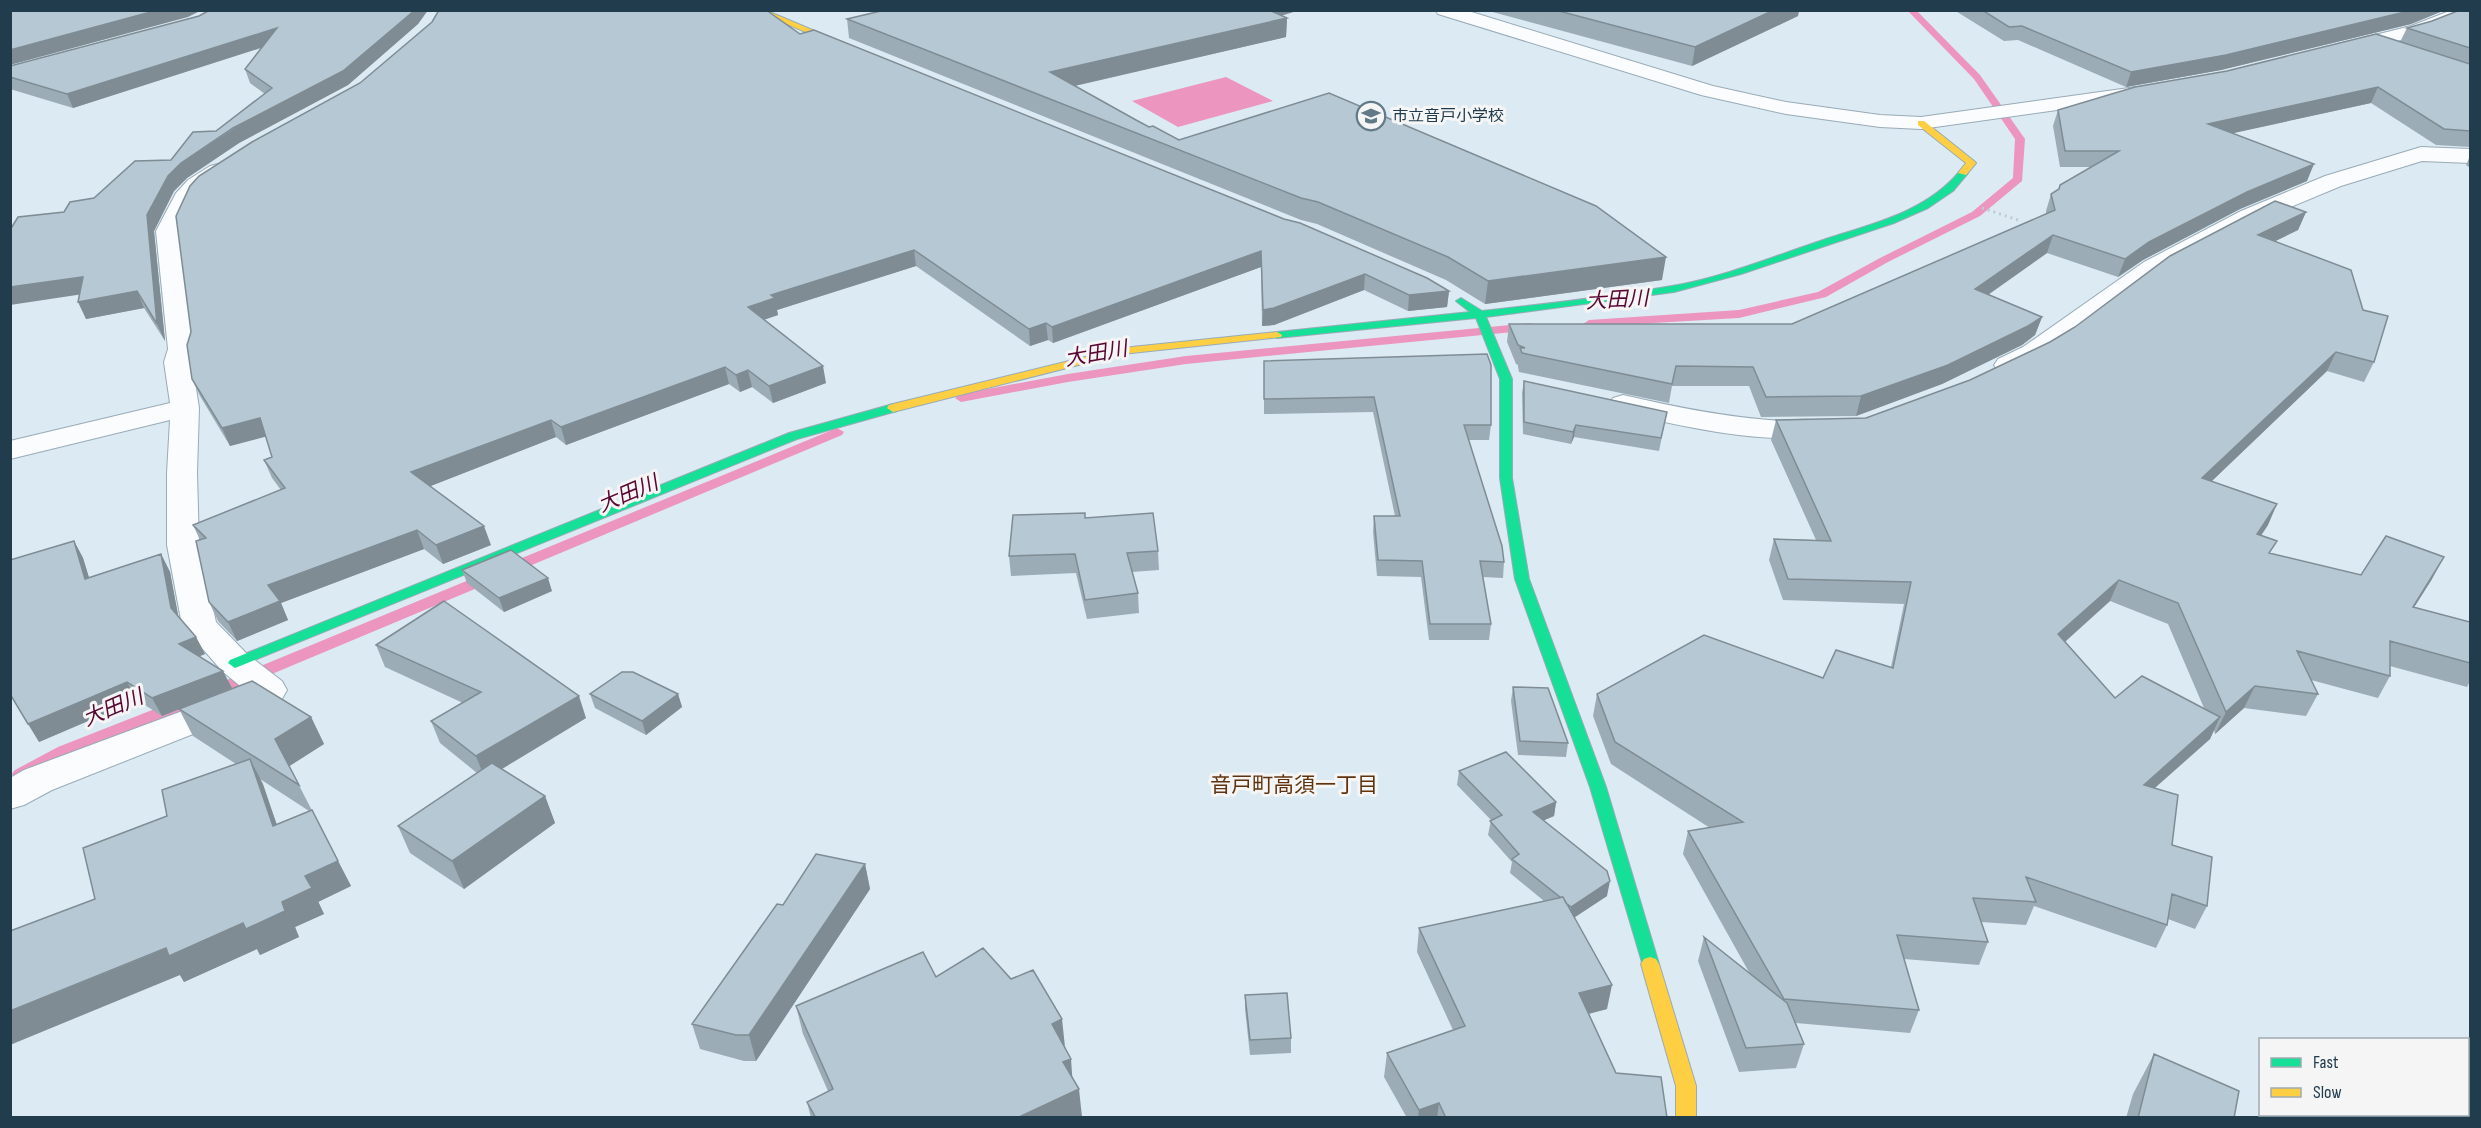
<svg xmlns="http://www.w3.org/2000/svg" width="2481" height="1128" font-family="'Sofia Sans Condensed','Noto Sans JP',sans-serif">
  <style>
    .water { fill: #ec95be }
    .lines { fill: none; stroke-linecap: round; stroke-linejoin: round }
    .stream { fill: #ec95be; fill-rule: evenodd }
    .street-casing { stroke: #98abb7; stroke-width: 2 }
    .fast-casing { stroke: #98abb7; stroke-width: 2 }
    .slow-casing { stroke: #98abb7; stroke-width: 2 }
    .path { stroke: #c3cace; stroke-width: 3; stroke-dasharray: 2 4; stroke-linecap: butt }
    .street { fill: #fafcfd; fill-rule: evenodd }
    .fast { fill: #16e098; fill-rule: evenodd }
    .slow { fill: #ffcf43; fill-rule: evenodd }
    .wall { fill: #9cacb6; fill-rule: evenodd }
    .shaded-wall { fill: #7f8c94 }
    .building { fill: #b5c8d4; stroke: #7f8c94; stroke-width: 1.5 }
    .labels { text-anchor: middle; dominant-baseline: central; stroke-width: 6; stroke-linejoin: round; paint-order: stroke }
    .far-poi-label { font-size: 16px; fill: #203c4d; stroke: #f5f5f5; text-anchor: start }
    .water-label { font-size: 21px; font-style: italic; fill: #5a0632; stroke: #f5f5f5 }
    .neighbourhood-label { font-size: 21px; fill: #5f330d; stroke: #f5f5f5 }
  </style>
  <rect width="100%" height="100%" fill="#dceaf3"/>
  <!-- water -->
  <path class="water" d="M 1226,77 L 1273,101 L 1178,127 L 1132,101 Z"/>
  <g class="lines">
    <!-- stream -->
    <path class="stream" d="M 1907,10 L 1916,10 L 1980,75 L 2025,139 L 2022,181 L 1980,216 L 1888,262 L 1826,297 L 1739,318 L 1585,327 L 1583,324 L 1589,320 L 1739,310 L 1818,292 L 1880,258 L 1972,212 L 2013,178 L 2015,139 L 1974,79 Z
      M 1530,323 L 1536,327 L 1534,330 L 1186,364 L 1068,382 L 961,402 L 955,398 L 961,394 L 1068,374 L 1186,356 Z
      M 837,428 L 844,432 L 842,435 L 217,697 L 205,697 L 203,693 L 205,689 Z
      M 175,701 L 181,703 L 183,707 L 181,711 L 70,755 L 27,778 L 21,780 L 15,778 L 12,774 L 15,770 L 58,747 Z"/>
    <!-- street casing -->
    <g class="street-casing">
      <path id="street" d="M 1435,10 L 1465,10 L 1713,86 L 1786,102 L 1880,115 L 1921,117 L 2136,87 L 2143,89 L 2146,93 L 2143,97 L 2136,99 L 1921,129 L 1880,127 L 1786,114 L 1701,95 L 1438,14 Z
        M 2452,10 L 2470,10 L 2470,16 L 2425,34 L 2342,55 L 2335,53 L 2332,49 L 2335,45 L 2411,26 Z
        M 2421,147 L 2470,149 L 2470,163 L 2422,161 L 2341,186 L 2257,221 L 2162,272 L 2043,359 L 2018,371 L 2008,373 L 1998,371 L 1994,365 L 1998,359 L 2023,347 L 2144,262 L 2241,211 L 2325,176 Z
        M 218,164 L 226,166 L 229,171 L 226,176 L 204,190 L 194,200 L 180,231 L 196,349 L 192,362 L 199,408 L 197,473 L 199,545 L 216,622 L 248,655 L 282,681 L 287,690 L 282,699 L 269,702 L 256,699 L 222,671 L 182,625 L 167,545 L 167,473 L 170,420 L 10,459 L 10,441 L 170,403 L 164,362 L 168,349 L 156,231 L 176,193 L 188,180 L 210,166 Z
        M 1623,395 C 1671,406 1719,416 1769,420 C 1789,422 1809,417 1828,422 L 1833,428 L 1828,434 C 1771,448 1670,424 1613,410 L 1609,404 L 1613,398 Z
        M 228,694 L 241,697 L 246,706 L 241,715 L 52,790 L 24,805 L 10,809 L 10,778 L 24,770 Z"/>
    </g>
    <!-- fast casing -->
    <g class="fast-casing">
      <path id="fast" d="M 1963,170 L 1968,173 L 1953,191 L 1928,208 L 1894,223 L 1741,274 L 1674,292 L 1486,317 L 1512,379 L 1512,478 L 1529,579 L 1606,787 L 1659,964 L 1656,969 L 1650,971 L 1644,969 L 1590,787 L 1515,579 L 1500,478 L 1500,379 L 1476,318 L 1277,338 L 1272,335 L 1277,332 L 1470,312 L 1456,301 L 1461,298 L 1482,311 C 1545,304 1610,297 1672,286 C 1725,277 1777,255 1829,238 C 1876,223 1927,211 1960,171 Z
        M 893,404 L 899,408 L 897,411 L 797,439 L 240,666 L 235,668 L 228,663 L 230,660 L 789,433 Z"/>
    </g>
    <!-- slow casing -->
    <g class="slow-casing">
      <path id="slow" d="M 754,10 L 765,10 L 855,48 L 848,50 Z
        M 1918,121 L 1924,121 L 1974,161 L 1976,163 L 1966,175 L 1958,173 L 1966,163 L 1918,125 Z
        M 1277,332 L 1282,335 L 1281,337 L 1122,354 L 893,412 L 887,408 L 889,405 L 1122,348 Z
        M 1650,957 L 1656,959 L 1659,964 L 1696,1086 L 1696,1118 L 1676,1118 L 1676,1086 L 1641,964 L 1644,959 Z"/>
    </g>
    <!-- path -->
    <path class="path" d="M 1982,208 L 2018,220"/>
    <!-- street -->
    <use href="#street" class="street"/>
    <!-- fast -->
    <use href="#fast" class="fast"/>
    <!-- slow -->
    <use href="#slow" class="slow"/>
  </g>
  <!-- wall -->
  <path class="wall" d="M 210,10 L 428,10 L 418,24 L 348,85 L 239,143 L 187,178 L 174,191 L 154,231 L 165,341 L 144,308 L 86,319 L 80,295 L 64,212 L 94,198 L 171,160 L 216,131 L 265,94 L 250,83 L 245,69 L 261,48 L 73,108 L 10,89 L 10,66 L 199,16 Z
    M 1485,10 L 1799,10 L 1798,16 L 1692,66 Z
    M 1954,10 L 2445,10 L 2411,24 L 2221,70 L 2126,87 L 2018,40 L 2004,41 Z
    M 2470,10 L 2470,147 L 2436,145 L 2371,103 L 2232,133 L 2307,181 L 2240,209 L 2143,260 L 2118,277 L 2047,253 L 1988,295 L 2042,317 L 2035,335 L 2022,345 L 1942,384 L 1856,416 L 1761,417 L 1749,386 L 1672,386 L 1669,403 L 1519,372 L 1518,367 L 1518,365 L 1516,364 L 1507,342 L 1509,324 L 1792,324 L 2046,214 L 2046,211 L 2051,194 L 2090,167 L 2060,167 L 2053,126 L 2058,110 L 2400,42 L 2407,28 Z
    M 1282,16 L 1287,18 L 1286,37 L 1075,86 L 1149,127 L 1179,140 L 1662,280 L 1485,304 L 1446,280 L 1317,224 L 1301,220 L 849,38 L 847,19 Z
    M 432,22 L 800,34 L 1449,291 L 1447,307 L 1408,311 L 1364,290 L 1274,325 L 1262,326 L 1261,267 L 1053,343 L 1048,340 L 1030,346 L 916,266 L 777,310 L 778,315 L 764,320 L 826,383 L 773,403 L 752,387 L 740,392 L 729,384 L 566,445 L 556,437 L 430,486 L 491,545 L 443,564 L 424,549 L 281,603 L 288,620 L 237,641 L 218,621 L 209,602 L 200,540 L 193,525 L 281,490 L 272,478 L 264,460 L 272,457 L 266,436 L 230,446 L 200,396 L 192,379 L 360,83 Z
    M 2470,156 L 2470,168 L 2466,165 Z
    M 2306,212 L 2298,230 L 2275,241 L 2374,362 L 2364,382 L 2327,371 L 2212,481 L 2268,525 L 2261,536 L 2271,554 L 2361,575 L 2432,579 L 2414,607 L 2470,622 L 2470,681 L 2467,687 L 2390,666 L 2390,676 L 2378,698 L 2311,680 L 2318,694 L 2306,716 L 2244,708 L 2215,734 L 2214,730 L 2210,739 L 2155,788 L 2172,845 L 2207,906 L 2195,929 L 2168,919 L 2167,925 L 2156,948 L 2034,906 L 2026,925 L 1981,922 L 1988,942 L 1979,965 L 1904,959 L 1919,1010 L 1910,1033 L 1796,1023 L 1804,1044 L 1796,1068 L 1739,1072 L 1698,961 L 1704,937 L 1750,974 L 1683,854 L 1688,831 L 1710,828 L 1611,764 L 1593,716 L 1597,694 L 1823,678 L 1891,667 L 1904,604 L 1783,600 L 1769,560 L 1774,539 L 1816,540 L 1771,440 L 1776,420 L 1866,418 L 1970,380 L 2050,342 ZM 2110,601 L 2168,624 L 2204,708 L 2115,698 L 2065,642 Z
    M 1264,361 L 1491,425 L 1489,440 L 1469,440 L 1504,562 L 1503,578 L 1483,577 L 1491,624 L 1489,640 L 1429,640 L 1421,577 L 1377,576 L 1373,532 L 1374,516 L 1395,516 L 1373,412 L 1264,414 Z
    M 1524,381 L 1667,412 L 1659,451 L 1574,437 L 1571,444 L 1523,434 L 1522,393 Z
    M 1085,518 L 1158,551 L 1159,570 L 1132,572 L 1138,593 L 1139,613 L 1087,619 L 1076,573 L 1011,576 L 1009,556 Z
    M 74,541 L 83,558 L 89,578 L 161,554 L 170,572 L 178,616 L 196,637 L 205,654 L 200,656 L 232,688 L 162,716 L 137,700 L 39,742 Z
    M 462,570 L 552,591 L 504,612 L 467,583 Z
    M 376,645 L 586,718 L 502,769 L 545,796 L 555,823 L 464,889 L 410,853 L 398,826 L 477,773 L 440,743 L 431,721 L 463,703 L 385,667 Z
    M 1513,687 L 1568,743 L 1566,757 L 1518,755 L 1511,701 Z
    M 590,694 L 678,694 L 682,707 L 646,735 L 595,708 Z
    M 179,709 L 311,717 L 324,744 L 289,766 L 351,886 L 318,902 L 324,914 L 295,927 L 299,937 L 260,955 L 257,949 L 184,982 L 180,975 L 95,899 L 236,764 L 193,736 ZM 260,779 L 309,811 L 277,825 Z
    M 1459,771 L 1556,802 L 1554,816 L 1544,820 L 1607,896 L 1575,917 L 1607,1009 L 1589,1014 L 1616,1073 L 1667,1118 L 1407,1118 L 1384,1077 L 1387,1053 L 1453,1030 L 1417,952 L 1419,928 L 1544,901 L 1510,873 L 1512,862 L 1488,835 L 1491,820 L 1457,785 Z
    M 865,864 L 870,889 L 756,1061 L 744,1061 L 700,1049 L 692,1024 L 783,905 Z
    M 1245,995 L 1291,1038 L 1291,1053 L 1250,1055 L 1245,1009 Z
    M 796,1006 L 1065,1047 L 1082,1117 L 1080,1118 L 811,1118 L 807,1102 L 828,1091 L 803,1034 Z
    M 2154,1054 L 2234,1118 L 2126,1118 L 2133,1094 Z"/>
  <!-- shaded-wall -->
  <path class="shaded-wall" d="M 158,10 L 202,10 L 188,17 L 10,65 L 10,50 Z
    M 415,10 L 428,10 L 418,24 L 348,85 L 239,143 L 187,178 L 174,191 L 154,231 L 165,341 L 157,324 L 147,215 L 168,176 L 181,163 Z
    M 1258,10 L 1300,10 L 1258,23 Z
    M 1774,10 L 1799,10 L 1798,16 L 1692,66 L 1695,47 Z
    M 2413,10 L 2445,10 L 2411,24 L 2221,70 L 2126,87 L 2131,72 Z
    M 1287,18 L 1286,37 L 1052,91 L 1050,72 Z
    M 277,28 L 282,41 L 73,108 L 67,94 Z
    M 2378,87 L 2371,103 L 2202,140 L 2208,124 Z
    M 2314,164 L 2307,181 L 2240,209 L 2143,260 L 2118,277 L 2125,259 L 2149,242 L 2247,192 Z
    M 2306,212 L 2298,230 L 2251,253 L 2258,235 Z
    M 2053,235 L 2047,253 L 1969,308 L 1975,289 Z
    M 914,250 L 916,266 L 777,310 L 778,315 L 751,324 L 748,307 L 771,295 Z
    M 1261,251 L 1261,267 L 1053,343 L 1052,327 Z
    M 1666,257 L 1662,280 L 1485,304 L 1488,281 Z
    M 1365,274 L 1364,290 L 1274,325 L 1262,326 L 1263,310 Z
    M 83,277 L 90,293 L 10,305 L 10,287 Z
    M 137,291 L 144,308 L 86,319 L 78,302 Z
    M 1449,291 L 1447,307 L 1408,311 L 1409,295 Z
    M 2042,317 L 2035,335 L 2022,345 L 1942,384 L 1856,416 L 1861,396 Z
    M 1046,323 L 1048,340 L 1030,346 L 1029,329 Z
    M 2336,352 L 2327,371 L 2193,499 L 2202,478 Z
    M 823,366 L 826,383 L 773,403 L 769,386 Z
    M 725,367 L 729,384 L 566,445 L 561,427 Z
    M 748,370 L 752,387 L 740,392 L 736,375 Z
    M 260,418 L 268,436 L 230,446 L 222,428 Z
    M 551,420 L 556,437 L 418,491 L 411,472 Z
    M 1576,425 L 1574,437 L 1571,444 L 1573,432 Z
    M 2277,504 L 2268,525 L 2247,555 L 2257,534 Z
    M 484,526 L 491,545 L 443,564 L 436,545 Z
    M 417,530 L 424,549 L 281,603 L 288,620 L 237,641 L 228,622 L 268,585 Z
    M 74,541 L 83,558 L 95,597 L 85,579 Z
    M 161,554 L 170,572 L 180,625 L 171,608 Z
    M 2444,557 L 2432,579 L 2401,628 L 2413,607 Z
    M 548,578 L 552,591 L 504,612 L 499,598 Z
    M 2119,580 L 2110,601 L 2050,655 L 2058,634 Z
    M 196,637 L 205,654 L 188,661 L 179,644 Z
    M 223,671 L 232,688 L 162,716 L 152,698 Z
    M 127,682 L 137,700 L 39,742 L 28,724 Z
    M 2255,686 L 2244,708 L 2215,734 L 2226,712 Z
    M 678,694 L 682,707 L 646,735 L 642,721 Z
    M 579,696 L 586,718 L 485,779 L 476,756 Z
    M 311,717 L 324,744 L 288,767 L 275,739 Z
    M 2220,717 L 2210,739 L 2133,807 L 2144,785 Z
    M 250,759 L 263,784 L 286,852 L 273,826 Z
    M 545,796 L 555,823 L 464,889 L 452,861 Z
    M 1556,802 L 1554,816 L 1531,826 L 1533,812 Z
    M 338,861 L 351,886 L 318,902 L 305,876 Z
    M 865,864 L 870,889 L 756,1061 L 749,1035 Z
    M 1610,881 L 1607,896 L 1569,921 L 1571,907 Z
    M 312,888 L 324,914 L 295,927 L 299,937 L 260,955 L 257,949 L 184,982 L 180,975 L 10,1045 L 10,1011 L 282,902 Z
    M 1612,985 L 1607,1009 L 1575,1017 L 1579,993 Z
    M 1062,1019 L 1065,1047 L 1055,1052 L 1052,1024 Z
    M 1071,1059 L 1073,1087 L 1063,1062 Z
    M 1079,1089 L 1082,1117 L 1080,1118 L 1017,1118 Z
    M 1439,1103 L 1437,1118 L 1418,1118 L 1419,1110 Z"/>
  <!-- building -->
  <path class="building" d="M 12,10 L 158,10 L 10,50 L 10,11 Z
    M 210,10 L 415,10 L 343,71 L 233,128 L 181,163 L 168,176 L 147,215 L 157,324 L 137,291 L 78,302 L 83,277 L 10,287 L 10,230 L 18,217 L 64,212 L 70,202 L 94,198 L 135,161 L 171,160 L 193,132 L 216,131 L 272,88 L 245,69 L 277,28 L 67,94 L 10,77 L 10,66 L 199,16 Z
    M 439,10 L 766,10 L 800,34 L 814,30 L 1284,219 L 1300,223 L 1427,278 L 1449,291 L 1409,295 L 1365,274 L 1274,308 L 1263,310 L 1261,251 L 1052,327 L 1046,323 L 1029,329 L 914,250 L 771,295 L 775,298 L 748,307 L 823,366 L 769,386 L 748,370 L 736,375 L 725,367 L 561,427 L 551,420 L 411,472 L 484,526 L 436,545 L 417,530 L 268,585 L 280,601 L 228,622 L 209,602 L 196,541 L 206,538 L 193,525 L 285,488 L 264,460 L 272,457 L 260,418 L 222,428 L 192,379 L 187,345 L 191,332 L 176,216 L 190,186 L 199,176 L 252,142 L 360,83 L 432,22 Z
    M 885,10 L 1269,10 L 1287,18 L 1050,72 L 1136,120 L 1149,127 L 1153,126 L 1179,140 L 1329,93 L 1596,206 L 1666,257 L 1488,281 L 1448,257 L 1318,202 L 1301,198 L 847,19 Z
    M 1555,10 L 1774,10 L 1695,47 Z
    M 1982,10 L 2413,10 L 2226,55 L 2131,72 L 2022,26 L 2009,27 Z
    M 2460,10 L 2470,10 L 2470,48 L 2407,28 L 2432,21 Z
    M 2376,34 L 2470,64 L 2470,131 L 2444,129 L 2378,87 L 2208,124 L 2314,164 L 2247,192 L 2149,242 L 2125,259 L 2053,235 L 1975,289 L 2042,317 L 2028,326 L 1948,365 L 1861,396 L 1766,397 L 1753,367 L 1676,366 L 1672,384 L 1522,353 L 1520,348 L 1525,348 L 1518,345 L 1509,324 L 1792,324 L 2055,210 L 2051,194 L 2059,189 L 2060,185 L 2119,151 L 2065,151 L 2058,110 L 2135,87 L 2227,71 Z
    M 2275,201 L 2306,212 L 2258,235 L 2351,270 L 2363,310 L 2388,316 L 2374,362 L 2336,352 L 2202,478 L 2277,504 L 2257,534 L 2277,541 L 2269,553 L 2361,575 L 2386,536 L 2444,557 L 2413,607 L 2470,622 L 2470,663 L 2390,641 L 2390,676 L 2297,651 L 2318,694 L 2255,686 L 2226,712 L 2178,603 L 2119,580 L 2058,634 L 2115,698 L 2142,676 L 2220,717 L 2144,785 L 2178,795 L 2172,845 L 2212,857 L 2207,906 L 2172,894 L 2167,925 L 2026,877 L 2036,902 L 1973,898 L 1988,942 L 1897,935 L 1919,1010 L 1784,999 L 1688,831 L 1743,822 L 1615,742 L 1597,694 L 1704,635 L 1823,678 L 1836,650 L 1893,668 L 1911,582 L 1788,579 L 1774,539 L 1831,541 L 1776,420 L 1866,418 L 1970,380 L 2050,342 L 2075,327 L 2170,256 Z
    M 1487,354 L 1491,365 L 1491,425 L 1464,425 L 1502,546 L 1504,562 L 1480,561 L 1491,624 L 1430,624 L 1422,561 L 1378,560 L 1374,516 L 1400,516 L 1374,397 L 1264,399 L 1264,361 Z
    M 1524,381 L 1667,412 L 1661,438 L 1576,425 L 1573,432 L 1524,422 Z
    M 1085,513 L 1085,518 L 1153,513 L 1158,551 L 1127,553 L 1138,593 L 1085,600 L 1075,554 L 1009,556 L 1013,515 Z
    M 74,541 L 85,579 L 161,554 L 171,608 L 196,637 L 179,644 L 223,671 L 152,698 L 127,682 L 28,724 L 10,694 L 10,560 Z
    M 511,550 L 548,578 L 499,598 L 462,570 Z
    M 444,601 L 579,696 L 476,756 L 431,721 L 481,692 L 376,645 Z
    M 622,672 L 633,672 L 678,694 L 642,721 L 590,694 Z
    M 252,681 L 311,717 L 275,739 L 299,785 L 179,709 Z
    M 1513,687 L 1548,688 L 1568,743 L 1520,741 Z
    M 1506,752 L 1556,802 L 1533,812 L 1607,871 L 1610,881 L 1571,907 L 1566,903 L 1563,897 L 1560,897 L 1512,859 L 1519,854 L 1490,821 L 1502,815 L 1459,771 Z
    M 250,759 L 273,826 L 312,810 L 338,861 L 305,876 L 312,888 L 282,902 L 285,911 L 246,929 L 243,923 L 169,956 L 166,948 L 10,1011 L 10,931 L 95,899 L 83,848 L 167,816 L 162,790 Z
    M 492,763 L 545,796 L 452,861 L 398,826 Z
    M 816,854 L 865,864 L 749,1035 L 736,1035 L 692,1024 L 777,904 L 783,905 Z
    M 1563,897 L 1612,985 L 1579,993 L 1616,1073 L 1661,1077 L 1667,1118 L 1446,1118 L 1439,1103 L 1419,1110 L 1387,1053 L 1465,1026 L 1419,928 Z
    M 1704,937 L 1787,1003 L 1804,1044 L 1746,1048 Z
    M 983,948 L 1011,979 L 1033,970 L 1062,1019 L 1052,1024 L 1071,1059 L 1063,1062 L 1079,1089 L 1017,1118 L 816,1118 L 807,1102 L 833,1089 L 796,1006 L 923,952 L 936,977 Z
    M 1287,993 L 1291,1038 L 1250,1040 L 1245,995 Z
    M 2154,1054 L 2239,1091 L 2234,1118 L 2138,1118 Z"/>
  <!-- icons -->
  <defs>
    <g id="school-ring" transform="scale(1.5)"><circle r="9.5" fill="#f5f5f5" stroke="#627987" stroke-width="1.5"/><path d="M0-5L7-2L0 1L-7-2ZM-4 1L0 2.5L4 1V4Q0 6-4 4Z" fill="#627987"/></g>
  </defs>
  <g fill-rule="evenodd">
    <use href="#school-ring" x="1371" y="116"/>
  </g>
  <g class="labels">
    <!-- far-poi labels -->
    <g class="far-poi-label">
      <text x="1392" y="116">市立音戸小学校</text>
    </g>
    <!-- water labels -->
    <g class="water-label">
      <text transform="translate(1617 300) rotate(-3)">大田川</text>
      <text transform="translate(1096 354) rotate(-10)">大田川</text>
      <text transform="translate(628 494) rotate(-23)">大田川</text>
      <text transform="translate(113 708) rotate(-23)">大田川</text>
    </g>
    <!-- neighbourhood labels -->
    <g class="neighbourhood-label">
      <text x="1294" y="785">音戸町高須一丁目</text>
    </g>
  </g>
  <!-- border -->
  <rect width="2481" height="1128" fill="none" stroke="#203c4d" stroke-width="24"/>
  <!-- legend -->
  <rect x="2259" y="1038" width="210" height="78" fill="#f5f5f5" stroke="#a0abb2" stroke-width="1.5"/>
  <rect x="2271" y="1058" width="30" height="9" fill="#16e098" stroke="#a0abb2" stroke-width="1.5"/>
  <text x="2313" y="1068" font-size="18" fill="#203c4d">Fast</text>
  <rect x="2271" y="1088" width="30" height="9" fill="#ffcf43" stroke="#a0abb2" stroke-width="1.5"/>
  <text x="2313" y="1098" font-size="18" fill="#203c4d">Slow</text>
</svg>
